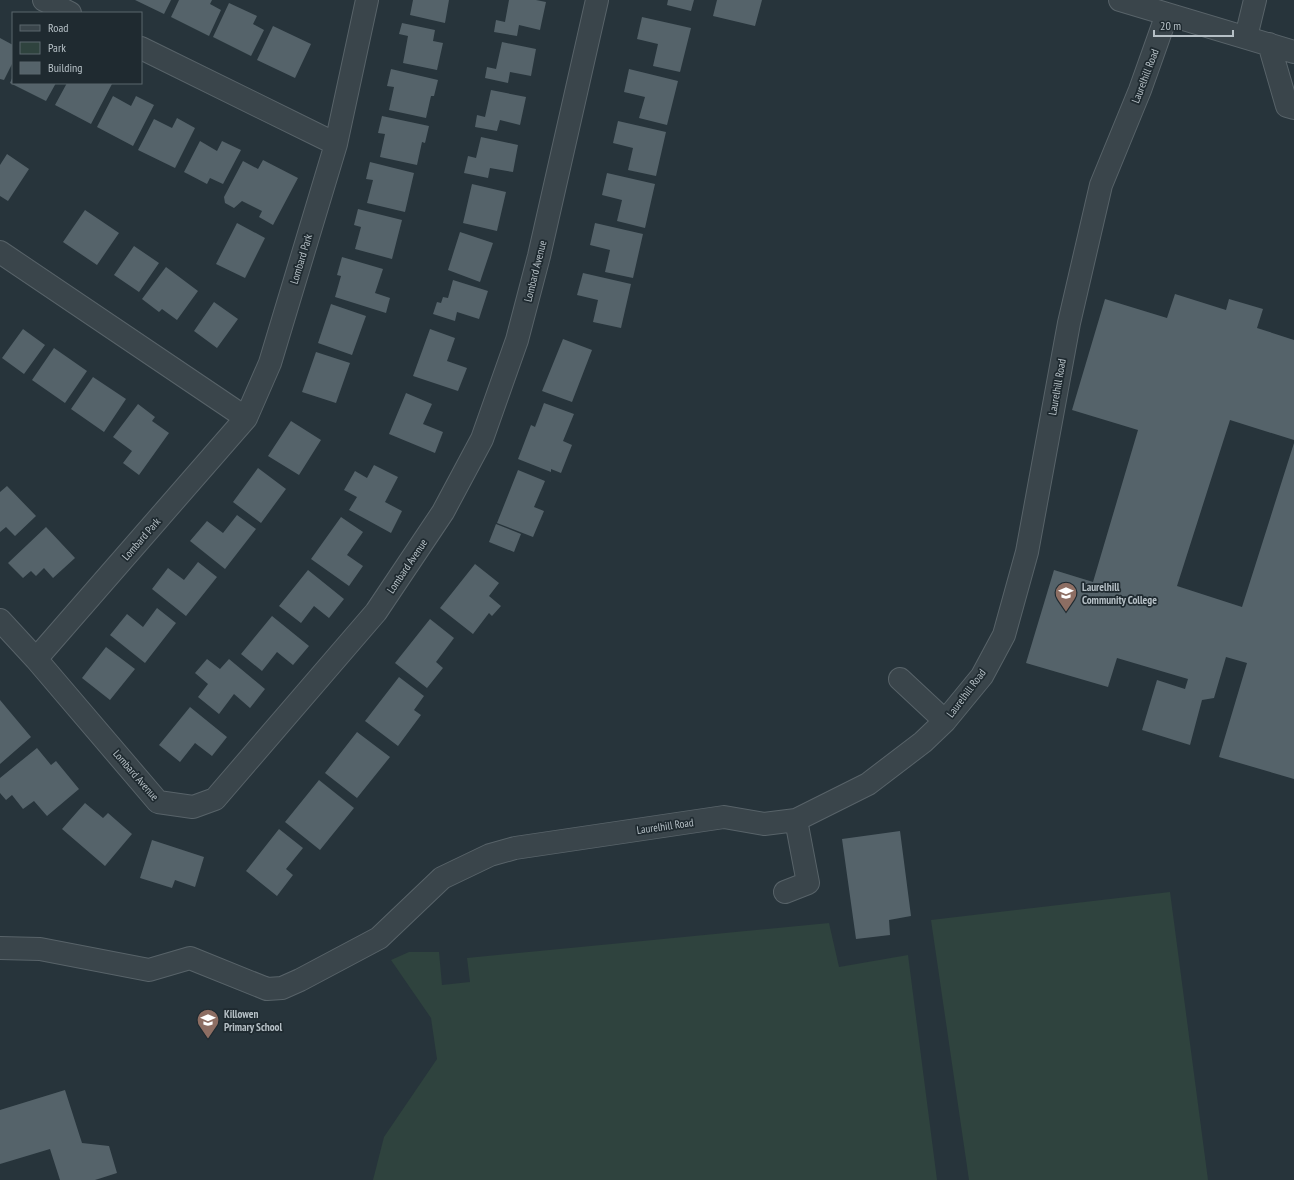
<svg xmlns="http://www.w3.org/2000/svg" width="1294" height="1180" font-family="'PT Sans Narrow',sans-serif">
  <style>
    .green { fill: #2f433e }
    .building { fill: #55636a }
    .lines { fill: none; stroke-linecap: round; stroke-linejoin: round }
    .minor-casing { stroke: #586369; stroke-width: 24 }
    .minor { stroke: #3a454b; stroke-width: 22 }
    .labels { text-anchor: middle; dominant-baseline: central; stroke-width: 3.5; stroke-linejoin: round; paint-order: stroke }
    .street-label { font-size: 11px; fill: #b6c0c6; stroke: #1f2a30 }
    .poi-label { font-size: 11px; font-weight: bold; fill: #b6c0c6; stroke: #1f2a30; text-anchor: start }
  </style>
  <rect width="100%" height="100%" fill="#27343b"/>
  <!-- green -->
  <path class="green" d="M 1170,892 L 1208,1180 L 969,1180 L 931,920 Z
    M 829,923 L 839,967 L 908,955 L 937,1180 L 373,1180 L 384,1137 L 437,1059 L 431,1018 L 391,960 L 409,952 L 439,952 L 442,985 L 470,982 L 467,958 Z"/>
  <!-- building -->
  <path class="building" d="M 135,0 L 171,0 L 164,14 Z
    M 179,0 L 212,0 L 210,4 L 221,10 L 209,36 L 171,17 Z
    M 413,0 L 449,0 L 445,23 L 410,15 Z
    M 509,0 L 536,0 L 546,2 L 540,30 L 519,25 L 517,36 L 494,32 L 496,20 L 505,22 Z
    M 668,0 L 694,0 L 691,11 L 667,5 Z
    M 717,0 L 762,0 L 755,26 L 713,16 Z
    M 229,3 L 257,16 L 253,24 L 264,30 L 251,56 L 213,37 Z
    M 642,17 L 691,28 L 680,72 L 653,66 L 658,44 L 637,39 Z
    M 402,23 L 435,30 L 433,41 L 443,43 L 437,70 L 403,63 L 408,36 L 399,34 Z
    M 273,26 L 311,44 L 295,78 L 257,60 Z
    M 0,38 L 13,45 L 13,62 L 4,80 L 0,79 Z
    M 502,42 L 536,49 L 531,76 L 510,72 L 508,83 L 485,78 L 487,67 L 496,69 Z
    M 391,69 L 438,80 L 434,96 L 431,96 L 426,118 L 389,110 L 394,87 L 387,86 Z
    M 629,69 L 678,81 L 667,125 L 639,118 L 645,97 L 624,92 Z
    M 13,76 L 13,83 L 56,83 L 46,101 L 10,83 Z
    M 67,83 L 112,84 L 91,124 L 55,105 Z
    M 491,90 L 526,97 L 520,125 L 500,120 L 497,131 L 475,127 L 477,115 L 485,117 Z
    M 113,96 L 131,106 L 136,96 L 154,105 L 133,146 L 97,127 Z
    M 382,116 L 429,126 L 425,143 L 422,142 L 417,165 L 380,157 L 385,134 L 378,133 Z
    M 177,118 L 195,128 L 175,168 L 138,150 L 154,119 L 172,128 Z
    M 618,121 L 666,132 L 656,176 L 628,170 L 633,148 L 613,143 Z
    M 481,137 L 518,145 L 513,172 L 490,168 L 488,178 L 464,173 L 468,156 L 476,158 Z
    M 200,141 L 217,151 L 222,141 L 241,150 L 223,184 L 210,178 L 207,184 L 184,172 Z
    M 7,154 L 29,169 L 8,201 L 0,196 L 0,165 Z
    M 263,160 L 298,178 L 273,225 L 259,217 L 262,211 L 242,201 L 234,208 L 225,203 L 224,197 L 243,161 L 258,169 Z
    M 370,162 L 414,173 L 405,212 L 367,203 L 373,180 L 366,179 Z
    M 607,173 L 655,184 L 645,228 L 617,221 L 622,200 L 602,195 Z
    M 472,184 L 506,192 L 497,231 L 463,223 Z
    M 358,209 L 402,220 L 392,259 L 355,249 L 361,227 L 354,225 Z
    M 85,210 L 119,233 L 97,265 L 63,242 Z
    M 237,223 L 265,238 L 245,278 L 216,264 Z
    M 595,223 L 643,234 L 633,278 L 605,272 L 610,250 L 590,245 Z
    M 460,232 L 493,243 L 480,282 L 448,270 Z
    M 134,246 L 159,263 L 139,292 L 114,275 Z
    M 342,257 L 383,269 L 375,293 L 390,298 L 386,313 L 335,297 L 341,276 L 337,275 Z
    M 166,267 L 198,291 L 177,320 L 162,309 L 159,312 L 142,299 Z
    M 583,273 L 631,284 L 621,328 L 593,322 L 598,300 L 577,295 Z
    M 453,280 L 488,291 L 479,319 L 457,312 L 455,321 L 433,314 L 437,302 L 441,303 L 443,297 L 448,298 Z
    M 1175,294 L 1226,310 L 1229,299 L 1263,309 L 1257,328 L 1294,340 L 1294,440 L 1230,420 L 1177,586 L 1242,607 L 1294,443 L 1294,779 L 1219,757 L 1247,663 L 1226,657 L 1214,698 L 1202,700 L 1190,745 L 1142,730 L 1157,680 L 1185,689 L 1188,679 L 1117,658 L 1108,687 L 1026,663 L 1054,570 L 1093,582 L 1138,430 L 1072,410 L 1105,299 L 1167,318 Z
    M 214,302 L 238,319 L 217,348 L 194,331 Z
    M 331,304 L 366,316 L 352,355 L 318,343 Z
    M 23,329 L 45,345 L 24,374 L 2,358 Z
    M 430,329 L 455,338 L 447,361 L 467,368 L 458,391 L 413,376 Z
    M 563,339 L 592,350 L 572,402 L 542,391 Z
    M 54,348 L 87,371 L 65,403 L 32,380 Z
    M 316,352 L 350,363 L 336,403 L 302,392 Z
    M 93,377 L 126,399 L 104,432 L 71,409 Z
    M 406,393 L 432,404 L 423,424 L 443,432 L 435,453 L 389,434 Z
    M 544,403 L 574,414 L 563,441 L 572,445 L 561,473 L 551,469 L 551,472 L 518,459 L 531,425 L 535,427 Z
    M 138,404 L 155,417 L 152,421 L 169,433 L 139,475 L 123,463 L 132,451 L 113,437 Z
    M 291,421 L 321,440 L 299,475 L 268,456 Z
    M 374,465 L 398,477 L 385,502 L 402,511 L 391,533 L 349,510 L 357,497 L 344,490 L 355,471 L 367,478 Z
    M 258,468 L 286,489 L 261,523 L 233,502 Z
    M 518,470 L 545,481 L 534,507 L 544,511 L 533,537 L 497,523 Z
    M 7,486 L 36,516 L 15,536 L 6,527 L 0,532 L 0,492 Z
    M 237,515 L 256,529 L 225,569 L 190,541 L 207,521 L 223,533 Z
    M 341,517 L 363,532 L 347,555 L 363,566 L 349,586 L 311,559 Z
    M 496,524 L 521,534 L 514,552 L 489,542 Z
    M 46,527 L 75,558 L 53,578 L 44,568 L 36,576 L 31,571 L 23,578 L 8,563 Z
    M 198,562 L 217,577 L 186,616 L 152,589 L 168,568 L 184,580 Z
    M 475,564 L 499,583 L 489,596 L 501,606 L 492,616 L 489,613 L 473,634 L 440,608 Z
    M 308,570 L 344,599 L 329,618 L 314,606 L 301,623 L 279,606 Z
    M 157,608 L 176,623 L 145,663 L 110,635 L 127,614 L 143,627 Z
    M 272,616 L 309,646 L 293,665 L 277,652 L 262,671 L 241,654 Z
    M 430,619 L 454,638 L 436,662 L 443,668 L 427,688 L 395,663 Z
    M 106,647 L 135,669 L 110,700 L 82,678 Z
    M 207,659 L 220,669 L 229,659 L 265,689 L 250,708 L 234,694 L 219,714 L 198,697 L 208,684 L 195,673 Z
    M 399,677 L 424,696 L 414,710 L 421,715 L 398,746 L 365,721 Z
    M 0,700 L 31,737 L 0,764 Z
    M 190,707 L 227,737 L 212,756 L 195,743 L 180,762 L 159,745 Z
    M 357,732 L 390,757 L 357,798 L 325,773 Z
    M 37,748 L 51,765 L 56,761 L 79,789 L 47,816 L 34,801 L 23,809 L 12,795 L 6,800 L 0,793 L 0,778 Z
    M 319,780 L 354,808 L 320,850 L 285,822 Z
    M 85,803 L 103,818 L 108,813 L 132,834 L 105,866 L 62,829 Z
    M 279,829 L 303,848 L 286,869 L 293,875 L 277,896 L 246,871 Z
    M 900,831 L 911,916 L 889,920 L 890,935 L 856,939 L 842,839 Z
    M 152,840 L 204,857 L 195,887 L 175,880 L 172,888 L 140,878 Z
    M 65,1090 L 82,1143 L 109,1146 L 117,1173 L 95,1180 L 60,1180 L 50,1149 L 0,1164 L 0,1110 Z"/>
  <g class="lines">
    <!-- minor casing -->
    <g class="minor-casing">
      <path id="minor" d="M 44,0 L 70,13
        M 1120,0 L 1294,52
        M 1246,37 L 1255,0
        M 1269,44 L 1287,106 L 1294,108
        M 141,48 L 336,144
        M 0,252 L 246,418
        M 0,620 L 36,659 L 158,802 L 193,807 L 215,799 L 376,612 L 443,512 L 482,439 L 517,340 L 539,256 L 597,0
        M 36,659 L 246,418 L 270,363 L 336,144 L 367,0
        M 900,679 L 945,721
        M 785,892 L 808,883 L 796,820
        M 0,948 L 40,949 L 149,970 L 190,958 L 267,989 L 282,988 L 300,980 L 379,938 L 442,878 L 490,855 L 515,848 L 724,817 L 764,824 L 796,820 L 868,784 L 923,742 L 945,721 L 982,676 L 1004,635 L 1027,552 L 1069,323 L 1101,185 L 1140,90 L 1167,14"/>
    </g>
    <!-- minor -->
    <use href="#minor" class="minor"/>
  </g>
  <!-- icons -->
  <defs>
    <g id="school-pin" transform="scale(1.15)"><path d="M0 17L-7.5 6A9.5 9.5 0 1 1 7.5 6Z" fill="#8d6e63" stroke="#1f2a30"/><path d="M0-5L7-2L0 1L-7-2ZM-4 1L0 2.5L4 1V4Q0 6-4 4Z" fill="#fff"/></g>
  </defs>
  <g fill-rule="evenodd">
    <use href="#school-pin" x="1066" y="593"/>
    <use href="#school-pin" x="208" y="1020"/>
  </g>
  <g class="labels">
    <!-- street labels -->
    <g class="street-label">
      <text transform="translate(1145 76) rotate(-69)">Laurelhill Road</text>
      <text transform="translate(301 259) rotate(-73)">Lombard Park</text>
      <text transform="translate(535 271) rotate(-76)">Lombard Avenue</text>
      <text transform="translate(1057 387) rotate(-80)">Laurelhill Road</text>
      <text transform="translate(141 539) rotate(-49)">Lombard Park</text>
      <text transform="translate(407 566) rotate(-56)">Lombard Avenue</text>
      <text transform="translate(966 693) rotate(-53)">Laurelhill Road</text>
      <text transform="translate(136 775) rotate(49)">Lombard Avenue</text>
      <text transform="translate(665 826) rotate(-8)">Laurelhill Road</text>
    </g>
    <!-- poi labels -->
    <g class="poi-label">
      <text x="1082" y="587">Laurelhill<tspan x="1082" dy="13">Community College</tspan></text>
      <text x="224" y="1014">Killowen<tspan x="224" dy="13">Primary School</tspan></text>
    </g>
  </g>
  <!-- legend -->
  <rect x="12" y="12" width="130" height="72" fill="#1f2a30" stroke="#5b666c"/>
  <rect x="20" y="25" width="20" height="6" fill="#3a454b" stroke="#5b666c"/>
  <text x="48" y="32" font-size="12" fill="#b6c0c6">Road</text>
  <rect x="20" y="42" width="20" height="12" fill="#2f433e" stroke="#5b666c"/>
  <text x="48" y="52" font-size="12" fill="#b6c0c6">Park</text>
  <rect x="20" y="62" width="20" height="12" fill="#55636a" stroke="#5b666c"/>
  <text x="48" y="72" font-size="12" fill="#b6c0c6">Building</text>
  <!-- scale -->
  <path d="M1154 30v6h79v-6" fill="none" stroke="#b6c0c6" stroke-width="2"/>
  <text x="1160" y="30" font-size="12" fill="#b6c0c6" stroke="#1f2a30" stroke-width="3" paint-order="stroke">20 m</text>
</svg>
